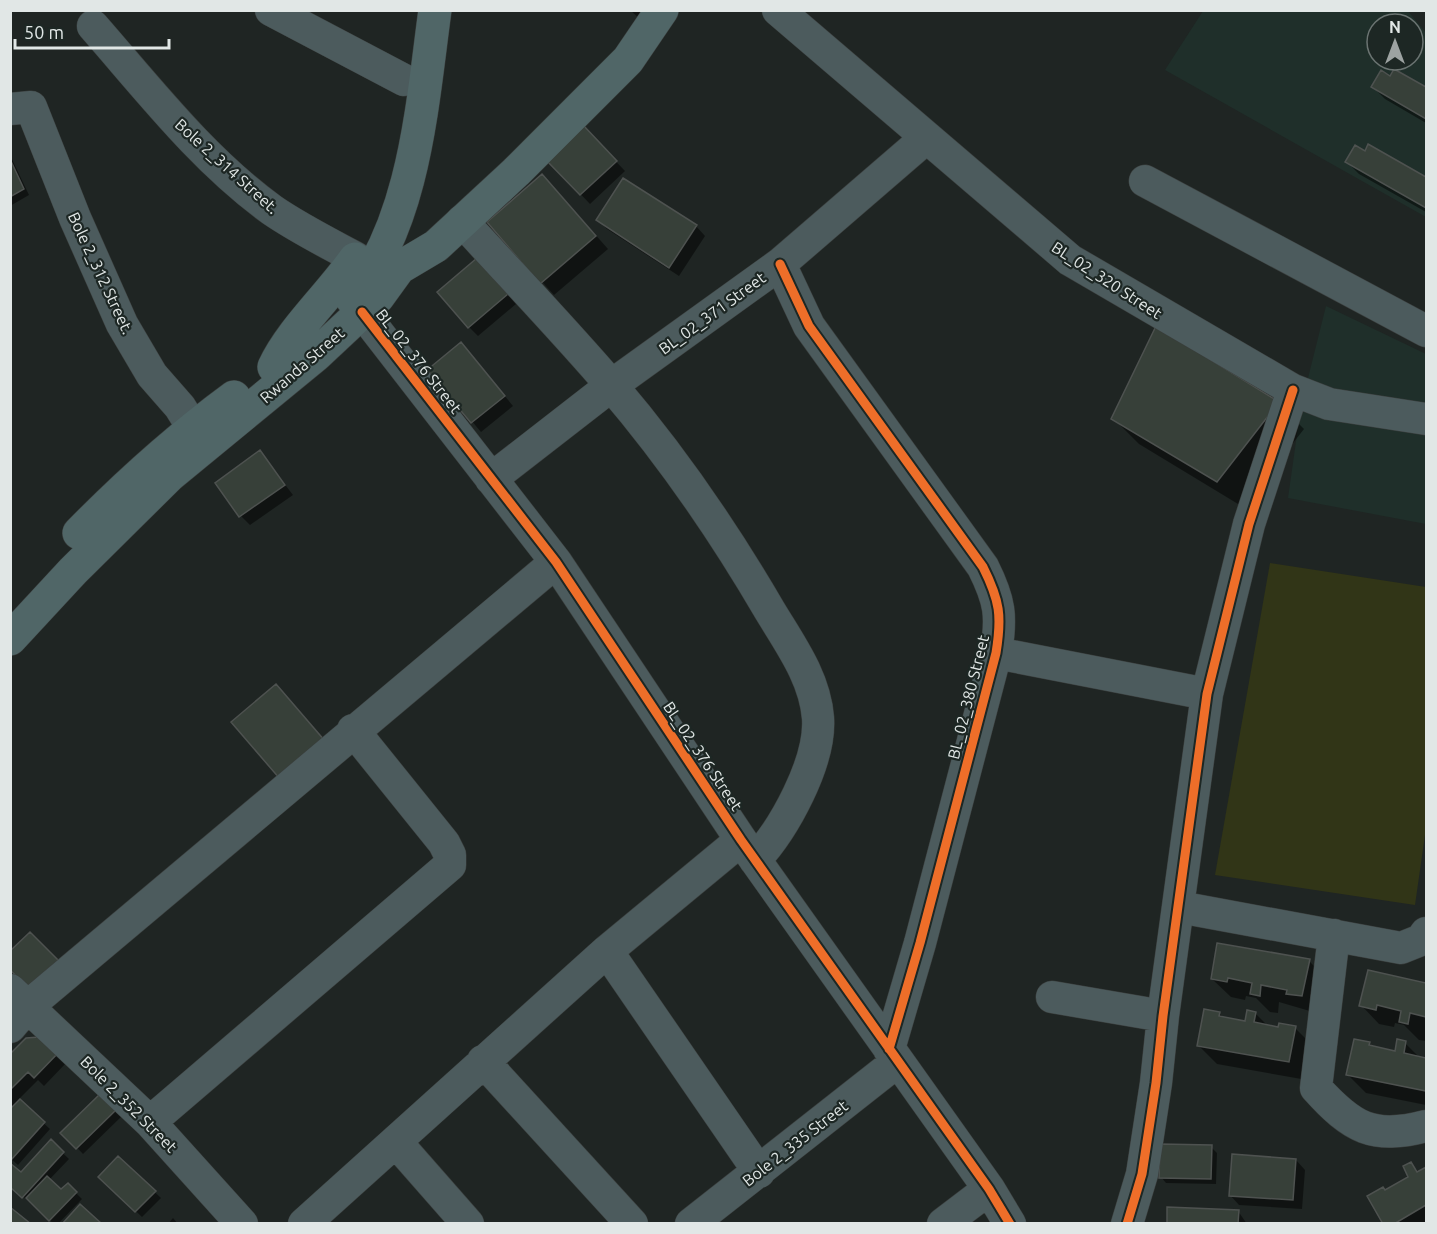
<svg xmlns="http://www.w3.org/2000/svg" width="1437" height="1234" font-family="Ubuntu,sans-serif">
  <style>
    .built { fill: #1f2f2a; fill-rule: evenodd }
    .green { fill: #313517 }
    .shadow { fill: #0007 }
    .building { fill: #374039; stroke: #4e5250; stroke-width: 1.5 }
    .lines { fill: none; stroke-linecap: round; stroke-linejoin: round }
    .minor-casing { stroke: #3b3f3e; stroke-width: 33 }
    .major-casing { stroke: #3b3f3e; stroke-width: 34 }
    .minor { stroke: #4c5b5d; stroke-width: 32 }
    .major { stroke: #506667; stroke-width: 33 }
    .cycleway-casing { stroke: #1d2724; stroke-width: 13 }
    .cycleway { stroke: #ee6e29; stroke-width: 9 }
    .labels { text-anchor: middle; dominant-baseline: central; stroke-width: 4.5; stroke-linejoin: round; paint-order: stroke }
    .street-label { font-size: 16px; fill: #e1e7e6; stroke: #1d2724 }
  </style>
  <rect width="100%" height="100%" fill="#1f2523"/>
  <!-- built -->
  <path class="built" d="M 1203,11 L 1408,11 L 1426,33 L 1426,217 L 1165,70 ZM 1377,24 L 1413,24 L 1413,60 L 1377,60 Z
    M 1326,306 L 1426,354 L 1426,524 L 1288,498 L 1301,406 Z"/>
  <!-- green -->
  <path class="green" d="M 1270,563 L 1426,587 L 1426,828 L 1415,905 L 1215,875 Z"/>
  <!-- shadow -->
  <path class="shadow" d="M 630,10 L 654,10 L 643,22 Z
    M 1395,71 L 1426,89 L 1426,123 L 1385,99 L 1373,87 L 1391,78 Z
    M 583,127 L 625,171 L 590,204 L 548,160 Z
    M 1369,146 L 1426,179 L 1426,212 L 1359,174 L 1347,162 L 1365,153 Z
    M 10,155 L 29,195 L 10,206 Z
    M 555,189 L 608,249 L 554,295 L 489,223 Z
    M 598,220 L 696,226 L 705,236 L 679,276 L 607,229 Z
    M 486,269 L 516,304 L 478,336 L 469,327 Z
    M 470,354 L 513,406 L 481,432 L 429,370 Z
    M 1278,403 L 1304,429 L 1243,507 L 1139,444 L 1113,418 Z
    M 260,452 L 293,495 L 250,525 L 241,516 Z
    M 1309,961 L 1327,979 L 1320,1014 L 1279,1002 L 1278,1013 L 1270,1012 L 1256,998 L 1246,996 L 1245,1000 L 1231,997 L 1212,979 Z
    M 1369,972 L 1426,984 L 1426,1041 L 1419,1040 L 1404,1025 L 1395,1023 L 1394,1027 L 1379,1024 L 1361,1005 Z
    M 1219,1013 L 1224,1018 L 1246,1022 L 1255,1013 L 1269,1027 L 1295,1028 L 1313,1046 L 1307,1080 L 1217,1064 L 1198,1045 Z
    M 39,1038 L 67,1062 L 44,1086 L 38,1080 L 18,1100 L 50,1129 L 18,1165 L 10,1158 L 10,1057 Z
    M 1369,1043 L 1374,1048 L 1396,1053 L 1405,1043 L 1420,1058 L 1426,1059 L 1426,1105 L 1366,1093 L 1348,1075 Z
    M 101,1095 L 122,1116 L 83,1154 L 63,1133 Z
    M 51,1142 L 69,1159 L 49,1180 L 61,1191 L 68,1185 L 82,1199 L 58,1224 L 54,1224 L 10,1185 Z
    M 1211,1147 L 1217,1153 L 1216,1184 L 1166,1183 L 1161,1177 Z
    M 119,1158 L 161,1198 L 142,1217 L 100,1177 Z
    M 1296,1160 L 1305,1170 L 1302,1209 L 1239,1205 L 1230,1195 Z
    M 1411,1164 L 1419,1172 L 1426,1167 L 1426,1224 L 1385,1224 L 1386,1191 L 1410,1178 Z
    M 1238,1211 L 1247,1224 L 1168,1224 Z
    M 173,1218 L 178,1224 L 168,1224 Z"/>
  <!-- building -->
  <path class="building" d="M 1394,69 L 1426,87 L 1426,119 L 1371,87 L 1381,70 L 1390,76 Z
    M 583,125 L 617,161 L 580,195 L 546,160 Z
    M 1368,144 L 1426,177 L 1426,208 L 1345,162 L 1355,145 L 1365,151 Z
    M 10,159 L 24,189 L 10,197 Z
    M 542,174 L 596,236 L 540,284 L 487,222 Z
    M 623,178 L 697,225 L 669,268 L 596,220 Z
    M 477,258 L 508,294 L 468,328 L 437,292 Z
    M 1156,326 L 1279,402 L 1217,482 L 1111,419 Z
    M 461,342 L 505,396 L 471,423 L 427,370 Z
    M 260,450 L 285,485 L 239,517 L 215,483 Z
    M 276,684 L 325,741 L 280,779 L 231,722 Z
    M 30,932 L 63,965 L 35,994 L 10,970 L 10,951 Z
    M 1217,943 L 1310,959 L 1302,996 L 1286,994 L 1287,990 L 1261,985 L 1260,996 L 1250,994 L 1252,983 L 1228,978 L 1227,982 L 1211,979 Z
    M 1368,970 L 1426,983 L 1426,1017 L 1410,1013 L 1408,1024 L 1399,1022 L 1401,1011 L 1377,1005 L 1376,1010 L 1359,1006 Z
    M 1204,1009 L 1220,1012 L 1219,1016 L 1245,1021 L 1247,1010 L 1256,1012 L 1254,1022 L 1278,1027 L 1279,1023 L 1296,1026 L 1289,1062 L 1197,1046 Z
    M 39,1037 L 59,1052 L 34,1078 L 28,1072 L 10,1090 L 10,1054 L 26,1038 Z
    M 1354,1039 L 1370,1042 L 1369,1045 L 1395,1051 L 1397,1039 L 1406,1041 L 1404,1053 L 1426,1058 L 1426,1091 L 1346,1075 Z
    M 101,1093 L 117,1109 L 76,1149 L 60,1133 Z
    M 20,1099 L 45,1122 L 11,1160 L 10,1109 Z
    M 51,1139 L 64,1152 L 22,1198 L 10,1187 L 10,1163 L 21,1172 Z
    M 1160,1144 L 1212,1145 L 1211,1179 L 1159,1178 Z
    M 1232,1154 L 1296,1159 L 1293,1200 L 1229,1196 Z
    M 118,1156 L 156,1191 L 135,1212 L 98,1177 Z
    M 1411,1162 L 1417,1172 L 1426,1167 L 1426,1205 L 1394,1224 L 1383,1224 L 1367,1196 L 1383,1187 L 1385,1190 L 1408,1177 L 1403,1166 Z
    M 47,1176 L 61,1189 L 68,1183 L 77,1192 L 49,1221 L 26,1198 Z
    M 80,1204 L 102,1224 L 62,1224 Z
    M 10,1207 L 31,1224 L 10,1224 Z
    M 1167,1207 L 1239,1210 L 1238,1224 L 1167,1224 Z"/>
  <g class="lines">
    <!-- minor casing -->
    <g class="minor-casing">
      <path id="minor" d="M 271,10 L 404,80
        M 778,10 L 1070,260 L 1293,390 L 1329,404 L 1426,419
        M 93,26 C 149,90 203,160 272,210 C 298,228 328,243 356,258
        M 10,109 L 31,107 L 75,218 L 122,324 L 152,375 L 180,407 L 193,428
        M 1145,181 L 1426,331
        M 462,221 C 511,275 563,329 611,385 C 671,455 724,532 770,611 C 790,644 815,678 818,718 C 821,762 784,829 755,860
        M 780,264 L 809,326 L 983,567 C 1000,601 1002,616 996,653 L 920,943 L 889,1049
        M 362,312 L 556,562 L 741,840 L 989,1189 L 1010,1224
        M 491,479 L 612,385 L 780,264 L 926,138
        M 996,653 L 1207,694
        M 1179,907 L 1401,948 L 1421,940 L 1426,933
        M 1334,935 L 1316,1088 C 1352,1128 1373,1140 1426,1126
        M 607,951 L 759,1172
        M 10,990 L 150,1122 L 242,1224
        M 1052,997 L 1163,1016
        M 10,1027 L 27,1007 L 556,562
        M 483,1061 L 632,1224
        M 150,1122 L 450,865 L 450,855 L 444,843 L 353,730
        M 396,1142 L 468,1224
        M 304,1224 L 607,951 L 741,840
        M 691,1224 L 898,1061
        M 943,1224 L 989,1189
        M 1127,1224 L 1142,1174 L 1156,1083 L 1163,1016 L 1207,694 L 1249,524 L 1293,390"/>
    </g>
    <!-- major casing -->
    <g class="major-casing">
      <path id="major" d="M 352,299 C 415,222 422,105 435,10
        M 274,367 C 291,330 331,294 355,259
        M 79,533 C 128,483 178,438 234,397
        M 10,639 L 73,571 L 170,475 L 316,355 L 378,297 L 399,268 L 436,246 L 516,172 L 628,60 L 662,10"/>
    </g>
    <!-- minor -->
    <use href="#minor" class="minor"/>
    <!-- major -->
    <use href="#major" class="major"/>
    <!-- cycleway casing -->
    <g class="cycleway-casing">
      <path id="cycleway" d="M 780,264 L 809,326 L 983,567 C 1000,601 1002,616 996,653 L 920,943 L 889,1049
        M 362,312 L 556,562 L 741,840 L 989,1189 L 1010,1224
        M 1127,1224 L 1142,1174 L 1156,1083 L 1163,1016 L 1207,694 L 1249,524 L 1293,390"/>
    </g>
    <!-- cycleway -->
    <use href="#cycleway" class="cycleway"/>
  </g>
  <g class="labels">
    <!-- street labels -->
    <g class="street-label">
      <text transform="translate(227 166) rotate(42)">Bole 2_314 Street.</text>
      <text transform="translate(101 273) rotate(65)">Bole 2_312 Street.</text>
      <text transform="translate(1107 280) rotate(33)">BL_02_320 Street</text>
      <text transform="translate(712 313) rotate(-36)">BL_02_371 Street</text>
      <text transform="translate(419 361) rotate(52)">BL_02_376 Street</text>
      <text transform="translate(302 365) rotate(-41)">Rwanda Street</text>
      <text transform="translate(968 697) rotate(-76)">BL_02_380 Street</text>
      <text transform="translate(703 756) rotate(56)">BL_02_376 Street</text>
      <text transform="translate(129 1104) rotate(45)">Bole 2_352 Street</text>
      <text transform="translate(795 1143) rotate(-38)">Bole 2_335 Street</text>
    </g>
  </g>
  <!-- border -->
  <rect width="1437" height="1234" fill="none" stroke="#e1e7e6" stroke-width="24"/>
  <!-- north arrow -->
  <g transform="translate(1395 42)"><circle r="28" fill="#1d2724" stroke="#6b7472" stroke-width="1.5"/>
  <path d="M0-4.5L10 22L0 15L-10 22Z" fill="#9da3a2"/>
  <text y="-9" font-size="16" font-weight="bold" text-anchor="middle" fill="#e1e7e6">N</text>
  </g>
  <!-- scale -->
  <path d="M15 39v9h154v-9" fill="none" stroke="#e1e7e6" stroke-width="3"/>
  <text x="24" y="39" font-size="18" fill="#e1e7e6" stroke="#1d2724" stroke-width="4.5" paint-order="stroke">50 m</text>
</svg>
